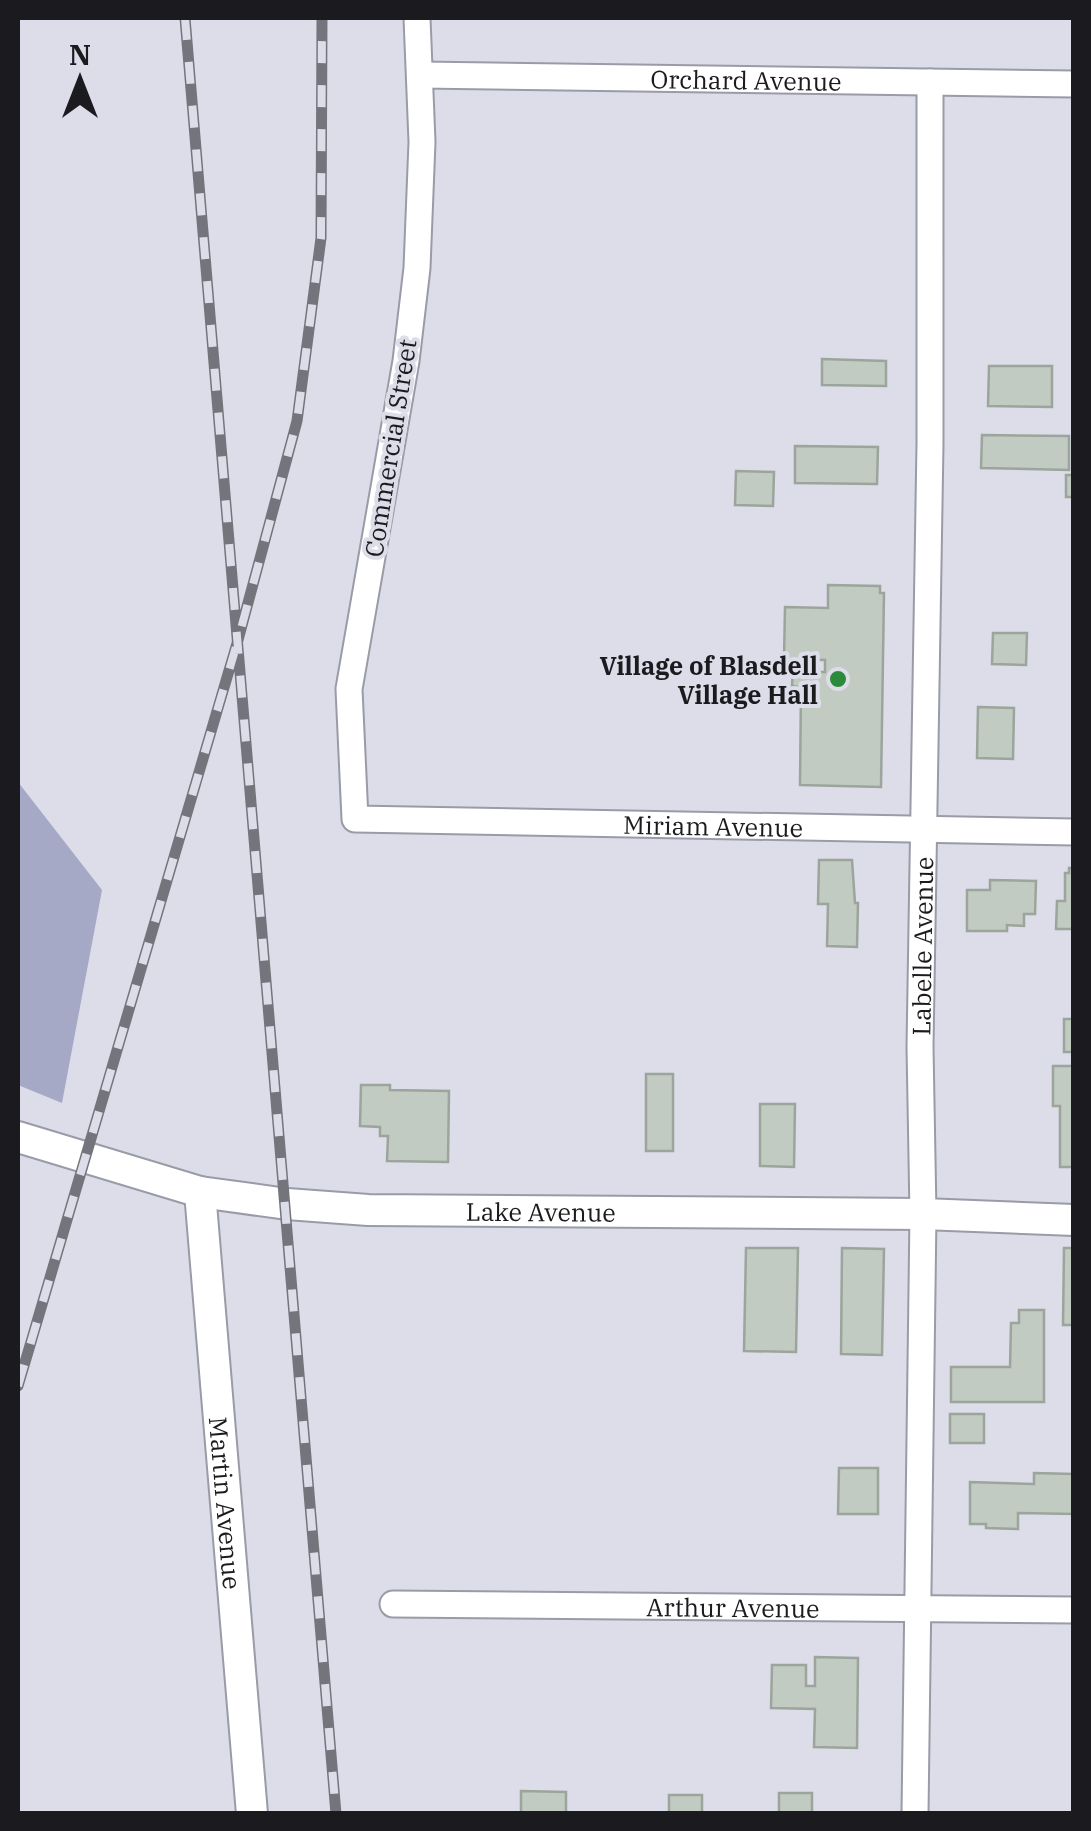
<svg xmlns="http://www.w3.org/2000/svg" width="1091" height="1831" font-family="'IBM Plex Serif',serif">
  <style>
    .park { fill: #a6a9c6 }
    .building { fill: #c1cbc1; stroke: #9ca59c; stroke-width: 2.5 }
    .lines { fill: none; stroke-linecap: round; stroke-linejoin: round }
    .minor-casing { stroke: #999ba6; stroke-width: 29 }
    .tertiary-casing { stroke: #999ba6; stroke-width: 34 }
    .minor { stroke: #fff; stroke-width: 25 }
    .tertiary { stroke: #fff; stroke-width: 30 }
    .rail-casing { stroke: #74757c; stroke-width: 11 }
    .rail { stroke: #dcdde9; stroke-width: 8; stroke-dasharray: 22; stroke-linecap: butt }
    .poi-dot { fill: #2c8a3c; stroke: #dcdde9; stroke-width: 4 }
    .labels { text-anchor: middle; dominant-baseline: central; stroke-width: 8; stroke-linejoin: round; paint-order: stroke }
    .street-label { font-size: 25px; fill: #1b1b1f; stroke: #dcdde9 }
    .poi-label { font-size: 25px; font-weight: bold; fill: #1b1b1f; stroke: #dcdde9; text-anchor: end }
  </style>
  <rect width="100%" height="100%" fill="#dcdde9"/>
  <!-- park -->
  <path class="park" d="M 18,782 L 102,890 L 62,1103 L 18,1085 Z"/>
  <!-- building -->
  <path class="building" d="M 822,359 L 886,361 L 886,386 L 822,385 Z
    M 989,366 L 1052,366 L 1052,407 L 988,406 Z
    M 982,435 L 1069,436 L 1069,470 L 981,468 Z
    M 795,446 L 878,447 L 877,484 L 795,483 Z
    M 736,471 L 774,472 L 773,506 L 735,505 Z
    M 1066,475 L 1074,475 L 1074,497 L 1066,497 Z
    M 828,585 L 880,586 L 880,593 L 884,593 L 881,787 L 800,785 L 801,687 L 792,686 L 793,667 L 818,668 L 818,672 L 825,672 L 825,660 L 784,659 L 785,607 L 828,608 Z
    M 993,633 L 1027,633 L 1026,665 L 992,664 Z
    M 978,707 L 1014,708 L 1013,759 L 977,758 Z
    M 819,860 L 852,860 L 855,903 L 858,903 L 857,947 L 827,946 L 828,904 L 818,904 Z
    M 1069,868 L 1074,868 L 1074,929 L 1056,929 L 1057,901 L 1065,901 L 1065,873 L 1069,873 Z
    M 990,880 L 1036,881 L 1035,914 L 1024,914 L 1024,926 L 1007,925 L 1007,931 L 967,931 L 967,890 L 990,890 Z
    M 1064,1019 L 1074,1019 L 1074,1052 L 1064,1052 Z
    M 1053,1066 L 1074,1066 L 1074,1167 L 1060,1167 L 1060,1106 L 1053,1106 Z
    M 646,1074 L 673,1074 L 673,1151 L 646,1151 Z
    M 361,1085 L 390,1085 L 390,1090 L 449,1091 L 448,1162 L 387,1161 L 388,1136 L 380,1136 L 380,1127 L 360,1126 Z
    M 760,1104 L 795,1104 L 794,1167 L 760,1166 Z
    M 746,1248 L 798,1248 L 796,1352 L 744,1351 Z
    M 842,1248 L 884,1249 L 882,1355 L 841,1354 Z
    M 1064,1248 L 1074,1248 L 1074,1325 L 1063,1325 Z
    M 1019,1310 L 1044,1310 L 1044,1402 L 951,1402 L 951,1367 L 1010,1367 L 1011,1323 L 1019,1323 Z
    M 950,1414 L 984,1414 L 984,1443 L 950,1443 Z
    M 839,1468 L 878,1468 L 878,1514 L 838,1514 Z
    M 1034,1473 L 1074,1474 L 1074,1514 L 1018,1513 L 1018,1529 L 986,1528 L 986,1524 L 970,1524 L 970,1482 L 1034,1484 Z
    M 815,1657 L 858,1658 L 857,1748 L 814,1747 L 815,1709 L 771,1708 L 772,1665 L 806,1665 L 806,1686 L 815,1686 Z
    M 521,1791 L 566,1792 L 566,1814 L 521,1814 Z
    M 779,1793 L 812,1793 L 812,1814 L 779,1814 Z
    M 669,1795 L 702,1795 L 702,1814 L 669,1814 Z"/>
  <g class="lines">
    <!-- minor casing -->
    <g class="minor-casing">
      <g id="minor">
        <path id="s1" d="M 417,18 L 422,142 L 417,268 L 406,361 L 349,689 L 355,819 L 1074,832"/>
        <path id="s2" d="M 421,75 L 1074,84"/>
        <path id="s3" d="M 393,1604 L 1074,1610"/>
        <path id="s4" d="M 915,1814 L 923,1214 L 920,1047 L 930,444 L 930,82"/>
      </g>
    </g>
    <!-- tertiary casing -->
    <g class="tertiary-casing">
      <g id="tertiary">
        <path id="s5" d="M 18,1137 L 200,1192 L 287,1204 L 368,1210 L 923,1214 L 1074,1220"/>
        <path id="s6" d="M 200,1192 L 252,1814"/>
      </g>
    </g>
    <!-- minor -->
    <use href="#minor" class="minor"/>
    <!-- tertiary -->
    <use href="#tertiary" class="tertiary"/>
    <!-- rail casing -->
    <g class="rail-casing">
      <path id="rail" d="M 185,18 L 336,1814
        M 18,1386 L 238,640 L 297,421 L 321,238 L 322,18"/>
    </g>
    <!-- rail -->
    <use href="#rail" class="rail"/>
  </g>
  <!-- markers -->
  <circle class="poi-dot" cx="838" cy="679" r="10"/>
  <g class="labels">
    <!-- street labels -->
    <g class="street-label">
      <text stroke="none"><textPath href="#s2" startOffset="325">Orchard Avenue</textPath></text>
      <text transform="translate(390 448) rotate(-81)">Commercial Street</text>
      <text stroke="none"><textPath href="#s1" startOffset="1165">Miriam Avenue</textPath></text>
      <text stroke="none"><textPath href="#s4" startOffset="868">Labelle Avenue</textPath></text>
      <text stroke="none"><textPath href="#s5" startOffset="532">Lake Avenue</textPath></text>
      <text stroke="none"><textPath href="#s6" startOffset="312">Martin Avenue</textPath></text>
      <text stroke="none"><textPath href="#s3" startOffset="340">Arthur Avenue</textPath></text>
    </g>
    <!-- poi labels -->
    <g class="poi-label">
      <text x="818" y="665">Village of Blasdell<tspan x="818" dy="29">Village Hall</tspan></text>
    </g>
  </g>
  <!-- border -->
  <rect width="1091" height="1831" fill="none" stroke="#1b1b1f" stroke-width="40"/>
  <!-- north arrow -->
  <g transform="translate(80 80)" stroke="#dcdde9" stroke-width="8" paint-order="stroke">
  <path d="M0-8L18 38L0 25L-18 38Z" fill="#1b1b1f"/>
  <text y="-15" font-size="28" font-weight="bold" text-anchor="middle" fill="#1b1b1f">N</text>
  </g>
</svg>
